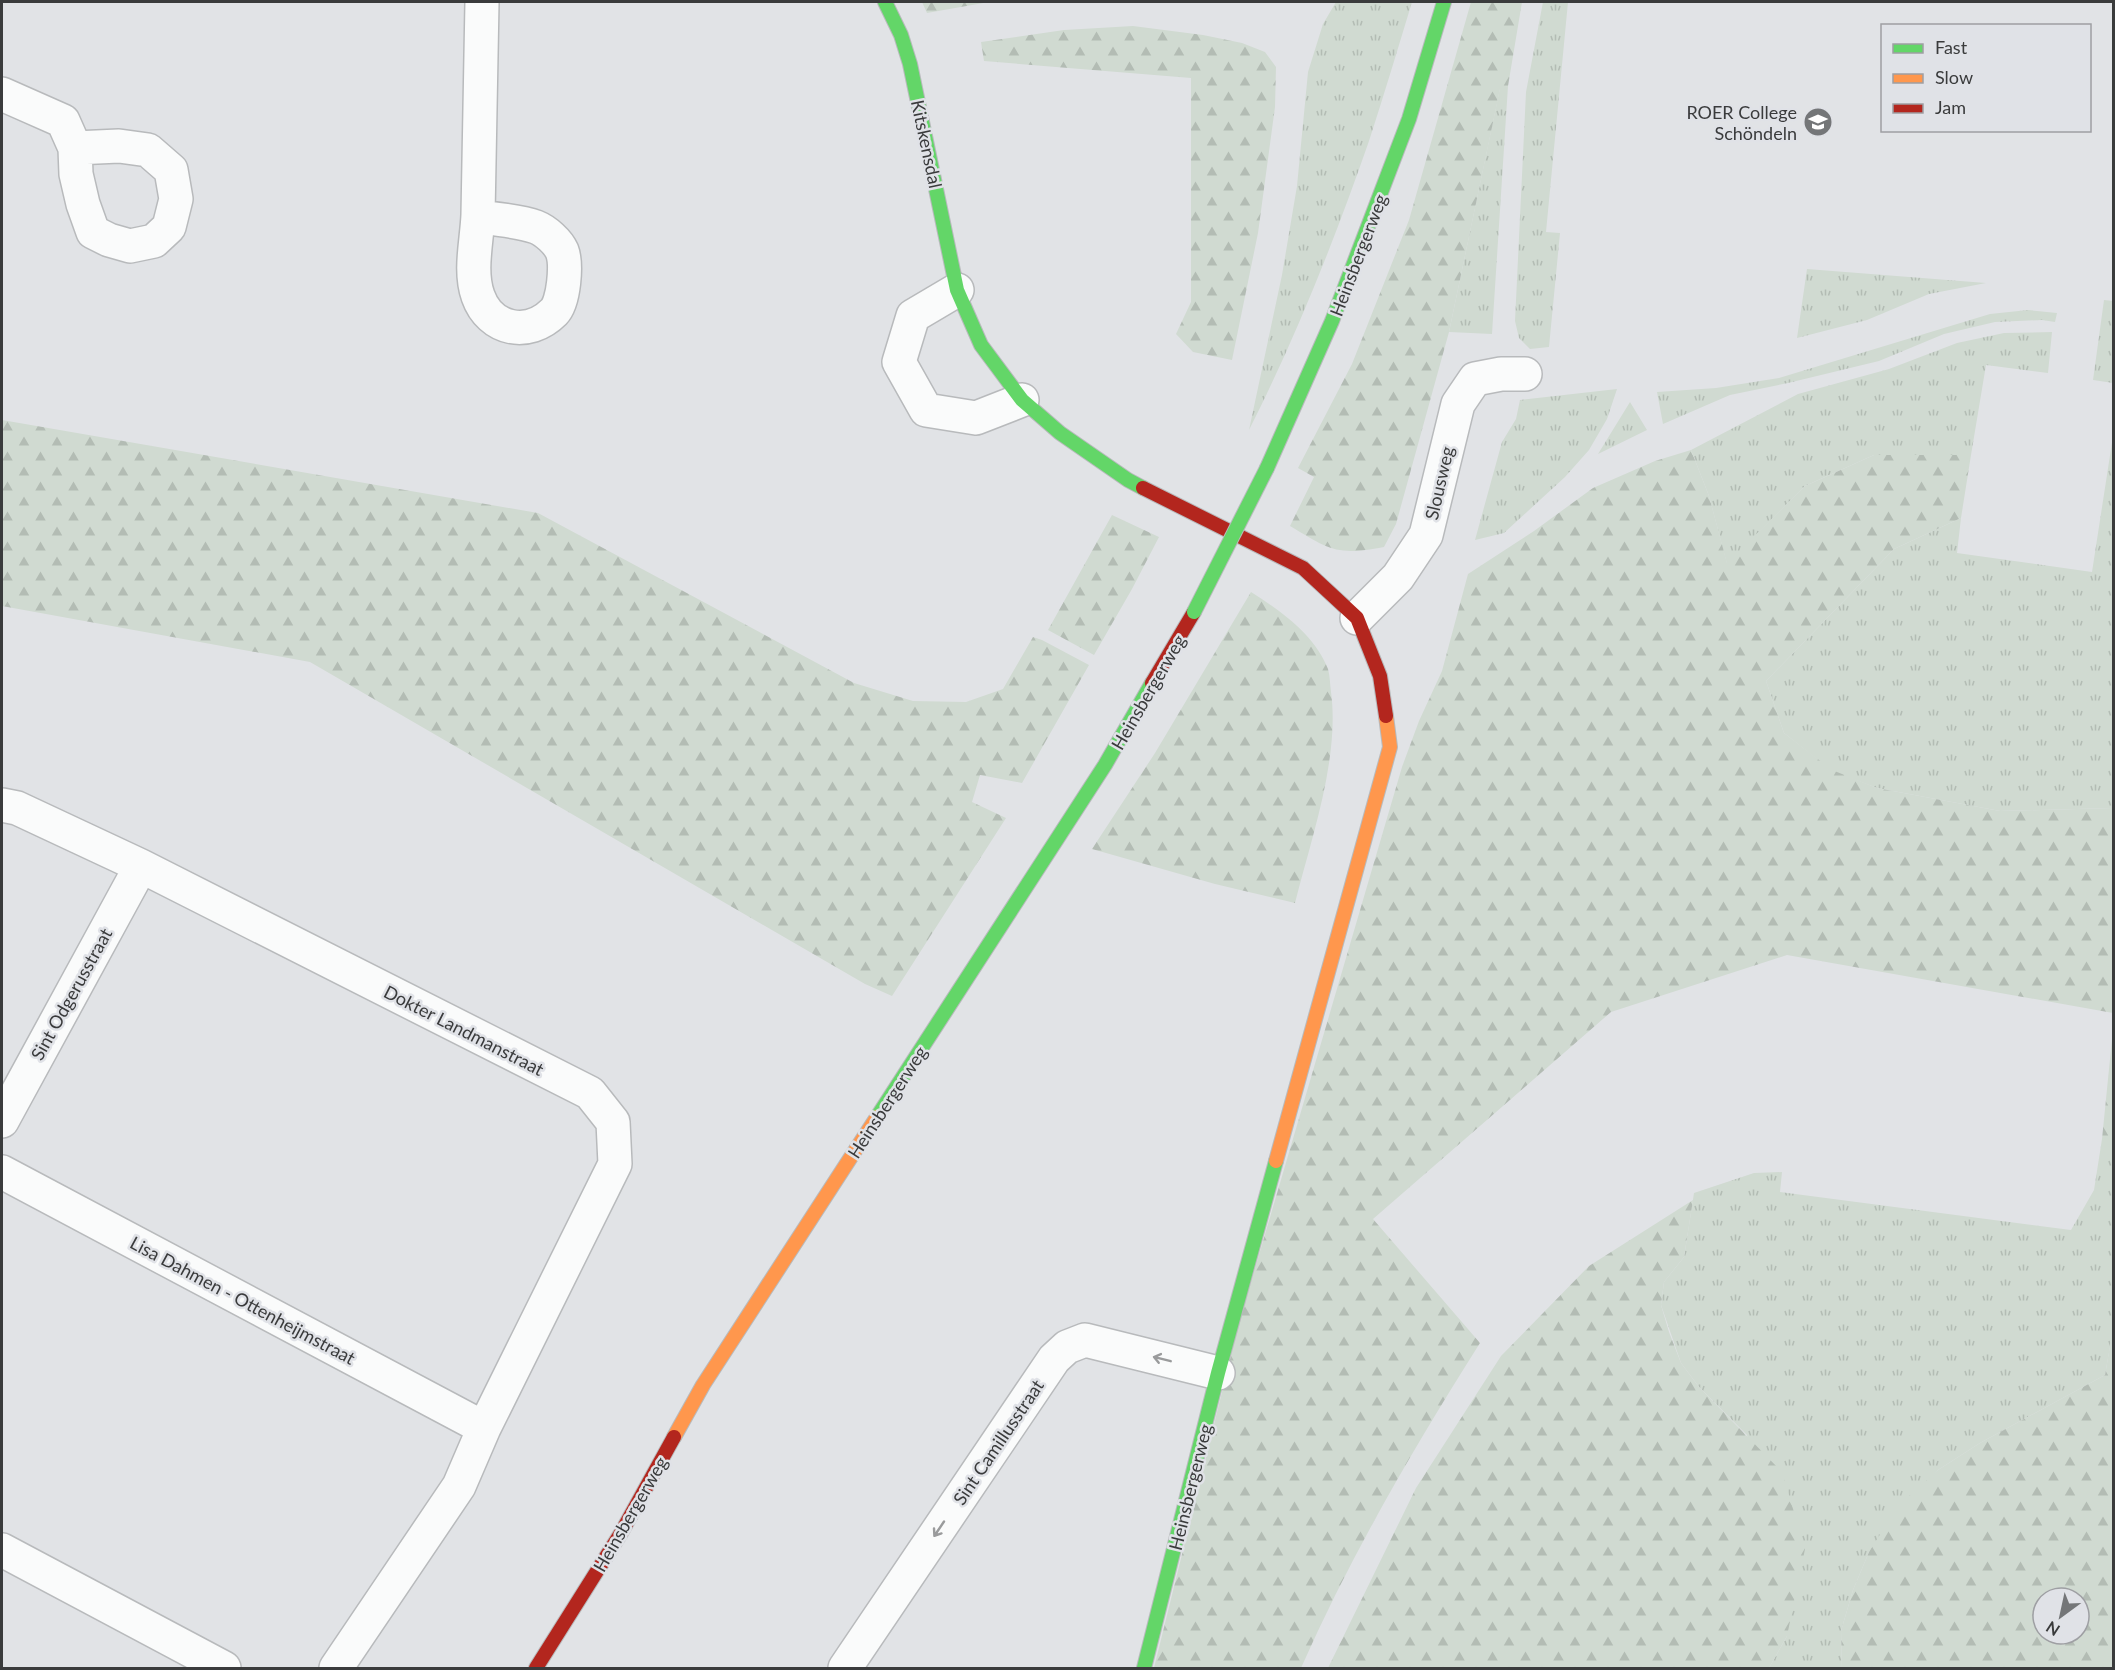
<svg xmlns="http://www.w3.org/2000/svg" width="2115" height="1670" font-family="Lato,sans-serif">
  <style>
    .grass { fill: url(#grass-tufts) }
    .forest { fill: url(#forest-firs); fill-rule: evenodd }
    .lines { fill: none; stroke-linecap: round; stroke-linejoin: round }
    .street-casing { stroke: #b8babc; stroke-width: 36 }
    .fast-casing { stroke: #b8babc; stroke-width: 16 }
    .slow-casing { stroke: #b8babc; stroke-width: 16 }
    .jam-casing { stroke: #b8babc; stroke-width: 16 }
    .street { stroke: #fafbfb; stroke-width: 33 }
    .fast { stroke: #63d668; stroke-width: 14 }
    .slow { stroke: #ff974d; stroke-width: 14 }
    .jam { stroke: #b3261e; stroke-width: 14 }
    .fast-bridge-casing { stroke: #b8babc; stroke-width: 16; stroke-linecap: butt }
    .fast-bridge { stroke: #63d668; stroke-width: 14 }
    .oneway { stroke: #9a9b9c }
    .labels { text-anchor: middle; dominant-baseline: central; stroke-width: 5; stroke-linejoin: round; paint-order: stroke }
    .poi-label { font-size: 18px; fill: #3a3b3c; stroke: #e0e2e7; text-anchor: end }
    .street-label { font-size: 18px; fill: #3a3b3c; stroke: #e0e2e7 }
  </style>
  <defs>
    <pattern id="grass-tufts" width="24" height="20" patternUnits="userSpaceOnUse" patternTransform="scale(1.5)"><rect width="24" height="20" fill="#d0dad1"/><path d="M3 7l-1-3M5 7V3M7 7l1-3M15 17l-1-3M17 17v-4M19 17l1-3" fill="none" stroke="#b3bcb4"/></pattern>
    <pattern id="forest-firs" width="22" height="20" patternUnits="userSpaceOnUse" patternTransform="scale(1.5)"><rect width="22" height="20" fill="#d0dad1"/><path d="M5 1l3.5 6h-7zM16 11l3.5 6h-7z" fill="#b3bcb4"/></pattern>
  </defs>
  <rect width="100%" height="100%" fill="#e1e3e6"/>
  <!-- grass -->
  <path class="grass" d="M 1336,2 L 1412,2 C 1398,48 1384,95 1369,141 C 1335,239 1296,337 1249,430 L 1282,275 L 1297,186 L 1308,72 L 1323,24 Z
    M 1543,2 L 1568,2 L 1546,232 L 1560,233 L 1549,347 L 1530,349 L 1519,338 L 1515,321 L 1526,92 Z
    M 1508,86 L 1492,334 L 1449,332 L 1500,88 Z
    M 1807,269 L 1986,283 L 1929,294 L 1867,320 L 1797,338 Z
    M 2104,300 L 2113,301 L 2113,383 L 2093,380 Z
    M 2028,310 L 2057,313 L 2055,322 L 2042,320 L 1995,322 L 1944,334 L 1879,361 L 1788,383 L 1730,395 L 1663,424 L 1657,392 L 1716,388 L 1779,378 L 1990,314 Z
    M 2052,332 L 2048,373 L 1986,365 L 1971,455 L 1874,455 L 1805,486 L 1727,564 L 1709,496 L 1691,450 L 1798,394 L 1889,369 L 1957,343 L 2004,333 Z
    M 1617,389 L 1607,419 L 1589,450 L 1565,477 L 1504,533 L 1475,540 L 1502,442 L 1516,419 L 1520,400 Z
    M 1630,402 L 1647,430 L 1598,454 Z
    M 2113,436 L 2113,808 L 2000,811 L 1877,788 L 1832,771 L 1784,733 L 1766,681 L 1894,549 L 1961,518 L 1957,553 L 2092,572 Z
    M 2102,1139 L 2113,1139 L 2114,1340 L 2111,1341 L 2105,1375 L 1980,1443 L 1938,1470 L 1869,1552 L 1853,1590 L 1841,1631 L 1842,1668 L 1769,1668 L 1787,1636 L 1747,1435 L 1699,1387 L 1681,1363 L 1661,1305 L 1664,1282 L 1684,1257 L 1694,1193 L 1754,1173 L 1782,1172 L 1780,1192 L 2071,1230 L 2094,1190 Z"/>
  <!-- forest -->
  <path class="forest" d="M 922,2 L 989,2 L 927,13 Z
    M 1471,2 L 1522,2 L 1508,86 L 1500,89 L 1449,332 L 1396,524 L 1384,547 C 1336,556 1330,550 1290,526 L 1314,477 L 1298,468 L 1352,364 L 1409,220 Z
    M 1133,26 L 1203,35 L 1242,43 L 1265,52 L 1276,67 L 1275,107 L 1258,233 L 1232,360 L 1193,352 L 1176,334 L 1191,302 L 1191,78 L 984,61 L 981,42 L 1064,30 Z
    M 2,420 L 538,513 L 854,683 L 913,701 L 966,702 L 1003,689 L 1033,637 L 1042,640 L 1089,665 L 1022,783 L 980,775 L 972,802 L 1006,818 L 892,996 L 865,984 L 310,662 L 2,606 Z
    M 1691,450 L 1709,496 L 1727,563 L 1805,486 L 1874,455 L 1971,455 L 1961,518 L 1894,549 L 1766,681 L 1784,733 L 1832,770 L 1877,788 L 2000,811 L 2113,808 L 2113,1013 L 1787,955 L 1611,1012 L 1373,1219 L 1480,1343 C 1414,1447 1351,1555 1301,1668 L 1154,1668 L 1239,1323 L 1402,767 L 1419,721 L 1442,671 L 1468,574 L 1534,531 L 1593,488 L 1655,461 Z
    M 1112,515 L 1159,537 L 1132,589 L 1094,655 L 1048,630 Z
    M 1251,592 C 1281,611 1315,635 1328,669 C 1330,676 1330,685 1331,692 C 1340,758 1311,839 1295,903 L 1215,884 L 1092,849 L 1155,753 Z
    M 2113,1029 L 2113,1139 L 2102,1139 Z
    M 1693,1200 L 1684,1257 L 1664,1282 L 1661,1305 L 1669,1332 L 1681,1363 L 1699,1387 L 1782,1472 L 1805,1549 L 1787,1636 L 1769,1668 L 1328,1668 L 1416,1488 L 1501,1356 L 1589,1266 Z
    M 2111,1340 L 2113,1340 L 2113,1668 L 1842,1668 L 1841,1631 L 1853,1590 L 1869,1552 L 1898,1506 L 1938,1470 L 1980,1443 L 2105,1375 ZM 2043,1598 L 2079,1598 L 2079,1634 L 2043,1634 Z"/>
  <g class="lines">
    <!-- street casing -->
    <g class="street-casing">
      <path id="street" d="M 2,94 L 63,121 L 75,148 L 76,174 L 83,204 L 93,232 L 109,240 L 130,246 L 154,241 L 169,227 L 176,199 L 171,170 L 148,150 L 119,146 L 75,148
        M 478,217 C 495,219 520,221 536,227 C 546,231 558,242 562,251 C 567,264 564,302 554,312 C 528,338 490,330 478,296 C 469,271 477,241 478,215 C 480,144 481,73 482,2
        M 957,290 L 913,316 L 899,362 L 926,410 L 976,418 L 1022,400
        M 1357,618 L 1398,577 L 1426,535 L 1458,404 L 1475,379 L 1501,374 L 1525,374
        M 2,805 L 17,808 L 141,866 L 590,1093 L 613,1122 L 615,1164 L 484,1428 L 459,1486 L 336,1668
        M 2,1121 L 141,866
        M 2,1172 L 484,1428
        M 2,1550 L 224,1668
        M 845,1668 L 1054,1359 L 1067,1347 L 1085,1340 L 1218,1373"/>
    </g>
    <!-- fast casing -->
    <g class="fast-casing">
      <path id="fast" d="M 885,2 L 901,35 L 910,64 L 957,290 L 981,345 L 1022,400 L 1060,433 L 1128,480 L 1143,488
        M 1267,468 L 1332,321 L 1409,119 L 1444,2
        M 877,1117 L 1105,765 L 1152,683
        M 1144,1668 L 1218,1373 L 1276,1161"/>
    </g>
    <!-- slow casing -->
    <g class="slow-casing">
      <path id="slow" d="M 1276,1161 L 1390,747 L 1386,716
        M 674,1437 L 703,1385 L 877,1117"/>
    </g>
    <!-- jam casing -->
    <g class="jam-casing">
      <path id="jam" d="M 1143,488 L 1303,568 L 1357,618 L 1380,676 L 1386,716
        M 1152,683 L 1194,612
        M 536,1668 L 621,1533 L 674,1437"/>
    </g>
    <!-- street -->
    <use href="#street" class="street"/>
    <!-- fast -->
    <use href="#fast" class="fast"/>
    <!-- slow -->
    <use href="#slow" class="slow"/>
    <!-- jam -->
    <use href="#jam" class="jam"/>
    <!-- fast-bridge casing -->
    <g class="fast-bridge-casing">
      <path id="fast-bridge" d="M 1194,612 L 1267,468"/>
    </g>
    <!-- fast-bridge -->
    <use href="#fast-bridge" class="fast-bridge"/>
  </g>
  <!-- one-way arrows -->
  <defs><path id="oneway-shaft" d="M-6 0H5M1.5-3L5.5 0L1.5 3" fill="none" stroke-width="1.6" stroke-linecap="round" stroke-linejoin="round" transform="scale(1.5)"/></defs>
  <g class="oneway">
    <use href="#oneway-shaft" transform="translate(1162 1359) rotate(-166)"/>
    <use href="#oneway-shaft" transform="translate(939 1529) rotate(124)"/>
  </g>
  <!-- icons -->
  <defs>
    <g id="school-disc" transform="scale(1.5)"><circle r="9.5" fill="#747678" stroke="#e0e2e7"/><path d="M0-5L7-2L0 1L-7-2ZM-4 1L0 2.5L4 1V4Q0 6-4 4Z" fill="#fff"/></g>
  </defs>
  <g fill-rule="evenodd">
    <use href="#school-disc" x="1818" y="122"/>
  </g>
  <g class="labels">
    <!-- poi labels -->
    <g class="poi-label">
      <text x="1797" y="112">ROER College<tspan x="1797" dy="21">Schöndeln</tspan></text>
    </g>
    <!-- street labels -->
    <g class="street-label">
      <text transform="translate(927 144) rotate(78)">Kitskensdal</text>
      <text transform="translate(1358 255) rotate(-69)">Heinsbergerweg</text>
      <text transform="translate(1439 483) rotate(-77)">Slousweg</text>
      <text transform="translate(1148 692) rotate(-60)">Heinsbergerweg</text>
      <text transform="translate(71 994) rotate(-61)">Sint Odgerusstraat</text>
      <text transform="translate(464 1030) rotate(27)">Dokter Landmanstraat</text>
      <text transform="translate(887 1102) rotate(-57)">Heinsbergerweg</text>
      <text transform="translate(243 1300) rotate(28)">Lisa Dahmen - Ottenheijmstraat</text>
      <text transform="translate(998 1442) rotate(-56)">Sint Camillusstraat</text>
      <text transform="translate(1190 1487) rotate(-76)">Heinsbergerweg</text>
      <text transform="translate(630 1514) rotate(-60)">Heinsbergerweg</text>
    </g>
  </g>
  <!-- border -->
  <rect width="2115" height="1670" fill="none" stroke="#3a3b3c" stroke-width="6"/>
  <!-- legend -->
  <rect x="1881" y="24" width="210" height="108" fill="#e0e2e7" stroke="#9e9fa3" stroke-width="1.5"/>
  <rect x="1893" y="44" width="30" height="9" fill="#63d668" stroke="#9e9fa3" stroke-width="1.5"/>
  <text x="1935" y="54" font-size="18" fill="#3a3b3c">Fast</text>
  <rect x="1893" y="74" width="30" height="9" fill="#ff974d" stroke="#9e9fa3" stroke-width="1.5"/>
  <text x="1935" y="84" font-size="18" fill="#3a3b3c">Slow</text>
  <rect x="1893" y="104" width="30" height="9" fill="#b3261e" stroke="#9e9fa3" stroke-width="1.5"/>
  <text x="1935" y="114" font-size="18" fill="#3a3b3c">Jam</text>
  <!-- north arrow -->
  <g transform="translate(2061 1616) rotate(213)"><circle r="28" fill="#e0e2e7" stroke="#9e9fa3" stroke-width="1.5"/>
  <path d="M0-4.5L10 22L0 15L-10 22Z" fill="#747678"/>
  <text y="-9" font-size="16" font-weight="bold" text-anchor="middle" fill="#3a3b3c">N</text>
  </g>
</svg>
